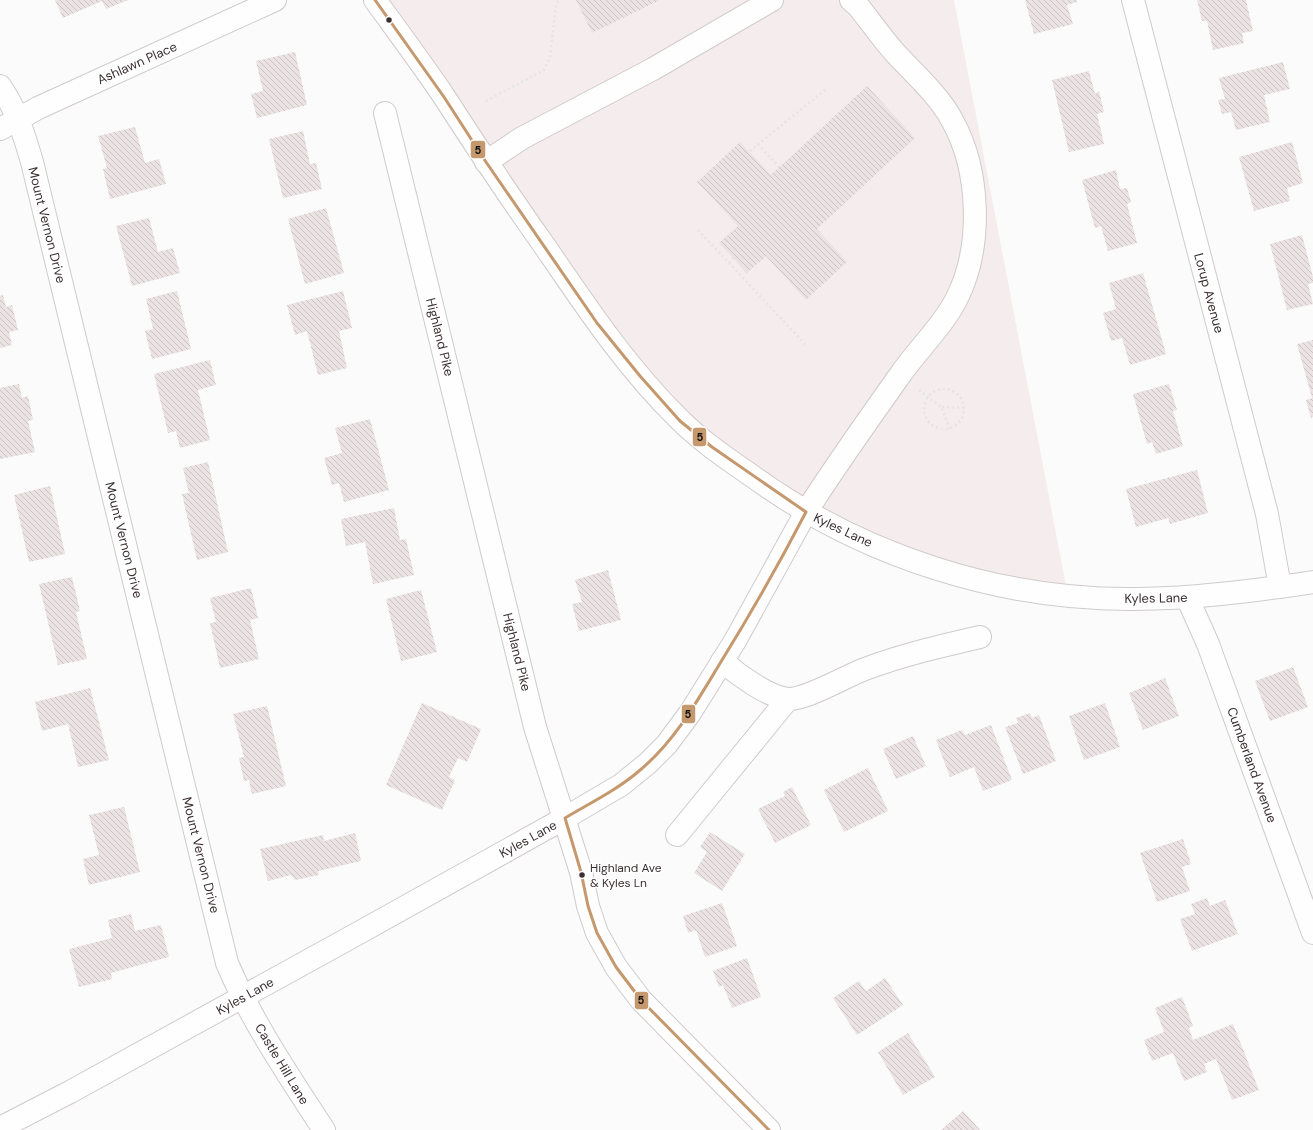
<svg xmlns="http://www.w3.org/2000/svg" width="1313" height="1130" font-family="'DM Sans',sans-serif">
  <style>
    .built { fill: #f5eced }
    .building { fill: url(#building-back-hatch) }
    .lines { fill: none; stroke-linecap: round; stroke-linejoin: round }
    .minor-casing { stroke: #d0cacb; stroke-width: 24 }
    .major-casing { stroke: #d0cacb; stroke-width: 24 }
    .path { stroke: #e5e5e5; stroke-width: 2.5; stroke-dasharray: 2 3; stroke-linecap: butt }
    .minor { stroke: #fefefe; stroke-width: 22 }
    .major { stroke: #fefefe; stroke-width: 22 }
    .bus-1-casing { stroke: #fff; stroke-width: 6 }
    .bus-1 { stroke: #c5986d; stroke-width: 3 }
    .bus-dot { fill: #3b2f31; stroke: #fff; stroke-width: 1.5 }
    .labels { text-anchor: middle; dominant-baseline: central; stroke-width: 3; stroke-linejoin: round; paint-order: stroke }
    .bus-label { font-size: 12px; fill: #3b2f31; stroke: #fff; text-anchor: start }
    .street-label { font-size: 13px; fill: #3b2f31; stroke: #fff }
    .line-badge { stroke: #fff; stroke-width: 1.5 }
    .pale-badge-label { font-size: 11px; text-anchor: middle; font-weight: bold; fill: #111 }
  </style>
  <defs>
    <pattern id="building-back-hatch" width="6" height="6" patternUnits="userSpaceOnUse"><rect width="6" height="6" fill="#ebe2e3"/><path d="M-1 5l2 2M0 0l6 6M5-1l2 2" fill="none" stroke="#cac2c3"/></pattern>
  </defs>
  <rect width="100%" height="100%" fill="#fbfbfb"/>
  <!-- built -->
  <path class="built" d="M 375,0 L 954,0 L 1068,596 L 849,534 L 680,421 Z"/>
  <!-- building -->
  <path class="building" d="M 55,0 L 128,0 L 106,9 L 102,1 L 63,18 Z
    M 576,0 L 660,0 L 592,33 Z
    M 1025,0 L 1077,0 L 1077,2 L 1067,5 L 1073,24 L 1034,34 Z
    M 1197,0 L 1246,0 L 1253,31 L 1242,33 L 1244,43 L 1213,50 L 1207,21 L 1202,21 Z
    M 295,52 L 307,105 L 257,118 L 251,94 L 263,91 L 256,61 Z
    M 1283,62 L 1290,89 L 1264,95 L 1270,122 L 1236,130 L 1231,112 L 1222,114 L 1218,100 L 1225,99 L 1219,78 Z
    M 1089,71 L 1095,94 L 1099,91 L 1104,112 L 1097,114 L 1104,144 L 1069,152 L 1052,80 Z
    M 867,86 L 915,138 L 817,229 L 847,262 L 806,300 L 766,256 L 747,273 L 719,243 L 738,226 L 697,182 L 740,142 L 771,175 Z
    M 135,127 L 145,163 L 159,159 L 166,184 L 110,199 L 103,169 L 107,168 L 98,136 Z
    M 303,131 L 310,164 L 316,163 L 322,189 L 283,198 L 269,139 Z
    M 1292,142 L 1303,183 L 1287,188 L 1290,201 L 1254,211 L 1239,157 Z
    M 1116,170 L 1120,189 L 1127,188 L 1131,202 L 1127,204 L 1137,243 L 1108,251 L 1101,226 L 1095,228 L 1082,180 Z
    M 326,208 L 344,273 L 305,284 L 288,219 Z
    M 149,218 L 158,252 L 173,248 L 180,273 L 132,286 L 116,226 Z
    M 1302,235 L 1313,277 L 1313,283 L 1308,284 L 1313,304 L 1287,310 L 1270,244 Z
    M 1143,273 L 1166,354 L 1130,365 L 1122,338 L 1111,341 L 1103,313 L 1116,309 L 1109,283 Z
    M 177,291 L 191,349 L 152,359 L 145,331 L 153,329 L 146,299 Z
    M 343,291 L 352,328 L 339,331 L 347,368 L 318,375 L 307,331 L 295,335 L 287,305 Z
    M 3,295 L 6,307 L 12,305 L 18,330 L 9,332 L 12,345 L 0,348 L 0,296 Z
    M 1313,340 L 1313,417 L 1311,418 L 1306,400 L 1312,398 L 1297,344 Z
    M 210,360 L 216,385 L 198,390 L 210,440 L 180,448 L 176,431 L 168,433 L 154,374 Z
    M 19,384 L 22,398 L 28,396 L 33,420 L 28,421 L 35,452 L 0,459 L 0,388 Z
    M 1169,384 L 1177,410 L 1173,411 L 1183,446 L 1156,454 L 1152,442 L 1147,444 L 1133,394 Z
    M 370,419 L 389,490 L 344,502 L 339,483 L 332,485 L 324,458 L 342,453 L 335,428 Z
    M 208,462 L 228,552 L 197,560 L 182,494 L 189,493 L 183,468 Z
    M 1197,470 L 1208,513 L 1170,524 L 1168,518 L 1136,527 L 1126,489 Z
    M 50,486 L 65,554 L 29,562 L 14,495 Z
    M 394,508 L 400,540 L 406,539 L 414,575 L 373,584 L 365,542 L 346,546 L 341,519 Z
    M 608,570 L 621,620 L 579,631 L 572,604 L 582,602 L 575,580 Z
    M 72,577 L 80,611 L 76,612 L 87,659 L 58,665 L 39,584 Z
    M 251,588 L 258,618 L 250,620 L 259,659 L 220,668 L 210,623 L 216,622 L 210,598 Z
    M 421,590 L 437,652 L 401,661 L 386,599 Z
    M 1293,667 L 1308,707 L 1270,721 L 1255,681 Z
    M 1165,678 L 1179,716 L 1143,730 L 1129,693 Z
    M 90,688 L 109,760 L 78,767 L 68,724 L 42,731 L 35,702 Z
    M 422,703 L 481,729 L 467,762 L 458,758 L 449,777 L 455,780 L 442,810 L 386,785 Z
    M 1105,703 L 1120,747 L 1084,760 L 1069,716 Z
    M 267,706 L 286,786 L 252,794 L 249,780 L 244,781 L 239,758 L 244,757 L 233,714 Z
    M 1030,713 L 1032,718 L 1039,715 L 1056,761 L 1023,774 L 1005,727 L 1018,723 L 1016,718 Z
    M 991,725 L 1012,780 L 983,791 L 974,767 L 950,777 L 936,740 L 962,730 L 965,735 Z
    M 913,736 L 926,766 L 896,779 L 883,749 Z
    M 868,768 L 888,811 L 844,832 L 824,790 Z
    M 792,787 L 811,825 L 775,843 L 758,809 L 785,796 L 783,792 Z
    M 124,807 L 140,872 L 89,885 L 83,859 L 99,855 L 89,815 Z
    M 710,832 L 745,854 L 722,891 L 694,873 L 707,852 L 700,847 Z
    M 355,833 L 361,861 L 318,871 L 319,875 L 295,880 L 291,875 L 268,881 L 260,849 L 323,835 L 324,841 Z
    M 1183,839 L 1191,864 L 1182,867 L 1190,891 L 1157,902 L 1140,853 Z
    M 1207,898 L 1210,906 L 1225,900 L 1238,934 L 1192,951 L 1180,919 L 1195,914 L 1191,904 Z
    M 722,903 L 737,946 L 705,957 L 696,930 L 688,933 L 683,916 Z
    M 131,914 L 135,931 L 161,925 L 169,957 L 111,973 L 112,979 L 79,987 L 69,949 L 112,938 L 108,920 Z
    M 747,958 L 761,997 L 732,1008 L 723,985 L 719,987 L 713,971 Z
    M 885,978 L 903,1005 L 857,1035 L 833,998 L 859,981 L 866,991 Z
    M 1182,997 L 1193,1026 L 1189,1028 L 1193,1040 L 1233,1024 L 1259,1090 L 1232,1100 L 1216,1059 L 1204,1064 L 1207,1072 L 1184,1081 L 1173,1053 L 1152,1061 L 1144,1040 L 1164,1032 L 1155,1008 Z
    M 908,1033 L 935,1077 L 903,1095 L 878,1052 Z
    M 963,1111 L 980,1130 L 941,1130 Z"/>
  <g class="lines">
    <!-- minor casing -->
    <g class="minor-casing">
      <path id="minor" d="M 1133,0 L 1267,514 L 1280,587
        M 0,86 C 16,109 24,134 32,162 L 227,963 C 252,1022 289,1076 324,1130
        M 385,113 L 535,727 L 581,872 L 588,906 L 597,933 L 616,967 L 641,1000 L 769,1130
        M 0,129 L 38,108 L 275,0
        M 486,162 L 522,138 L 653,69 L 772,0
        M 806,512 C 836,465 868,420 900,375 C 918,349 943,326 957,298 C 983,246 980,170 952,120 C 940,97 915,74 897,55 C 883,40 871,22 858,6 L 851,0
        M 1187,597 L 1208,644 L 1313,933
        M 722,661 C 737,674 768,697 788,699 C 806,700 846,676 865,669 C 902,655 941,646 980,637
        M 677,835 L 788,699"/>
    </g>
    <!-- major casing -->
    <g class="major-casing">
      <path id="major" d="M 375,0 C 399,33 423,65 445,98 C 478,149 511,199 546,248 C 587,308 627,368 679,419 C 702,442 729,460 755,478 C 863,556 1000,600 1133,599 C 1193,599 1254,591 1313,582
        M 0,1128 L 70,1092 L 346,940 L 565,818 L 621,785 L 647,764 L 667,744 L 690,713 L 735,641 L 806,512"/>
    </g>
    <!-- path -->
    <path class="path" d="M 486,101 L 544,70 L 550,57 L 556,4 L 559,0
      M 758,144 L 779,167
      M 750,151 L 826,89
      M 698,230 L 806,345
      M 729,263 L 733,258
      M924 409a20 20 0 1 1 40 0a20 20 0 1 1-40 0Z
      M 919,390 L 941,407
      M 950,429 L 941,407 L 964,408"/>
    <!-- minor -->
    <use href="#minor" class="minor"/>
    <!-- major -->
    <use href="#major" class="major"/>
    <!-- bus-1 casing -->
    <g class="bus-1-casing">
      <path id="bus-1" d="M 375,0 L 444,97 L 486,162 L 597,323 L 640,376 L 680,421 L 712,447 L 806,512 C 779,564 750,615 719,665 C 696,703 674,742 639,771 C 617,790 590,803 565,818 L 581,872 L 588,906 L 597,933 L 616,967 L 641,1000 L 769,1130"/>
    </g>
    <!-- bus-1 -->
    <use href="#bus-1" class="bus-1"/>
  </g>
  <!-- markers -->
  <g class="bus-dot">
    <circle cx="389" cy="20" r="3.5"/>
    <circle cx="582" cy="875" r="3.5"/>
  </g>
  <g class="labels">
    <!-- bus labels -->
    <g class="bus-label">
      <text x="590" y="868">Highland Ave<tspan x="590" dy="15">&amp; Kyles Ln</tspan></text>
    </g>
    <!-- street labels -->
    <g class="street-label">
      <text transform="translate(137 63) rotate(-24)">Ashlawn Place</text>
      <text transform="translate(47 225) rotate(76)">Mount Vernon Drive</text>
      <text transform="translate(1209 293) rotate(75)">Lorup Avenue</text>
      <text transform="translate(440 337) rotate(76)">Highland Pike</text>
      <text transform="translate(843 530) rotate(25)">Kyles Lane</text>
      <text transform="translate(124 540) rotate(76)">Mount Vernon Drive</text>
      <text transform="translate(1156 598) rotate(-1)">Kyles Lane</text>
      <text transform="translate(517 652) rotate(76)">Highland Pike</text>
      <text transform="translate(1252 765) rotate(70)">Cumberland Avenue</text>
      <text transform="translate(528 839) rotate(-29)">Kyles Lane</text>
      <text transform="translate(201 855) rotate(76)">Mount Vernon Drive</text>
      <text transform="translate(245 996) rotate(-29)">Kyles Lane</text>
      <text transform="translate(282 1064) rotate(59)">Castle Hill Lane</text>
    </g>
  </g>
  <g class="line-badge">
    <rect x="470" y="140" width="16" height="19" rx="4" fill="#c5986d"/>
    <rect x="692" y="427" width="15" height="20" rx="4" fill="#c5986d"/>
    <rect x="681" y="704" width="15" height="20" rx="4" fill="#c5986d"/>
    <rect x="634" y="991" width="15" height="19" rx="4" fill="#c5986d"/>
  </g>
  <g class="pale-badge-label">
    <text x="478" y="154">5</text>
    <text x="700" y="441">5</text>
    <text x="688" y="718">5</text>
    <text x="641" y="1004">5</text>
  </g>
</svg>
